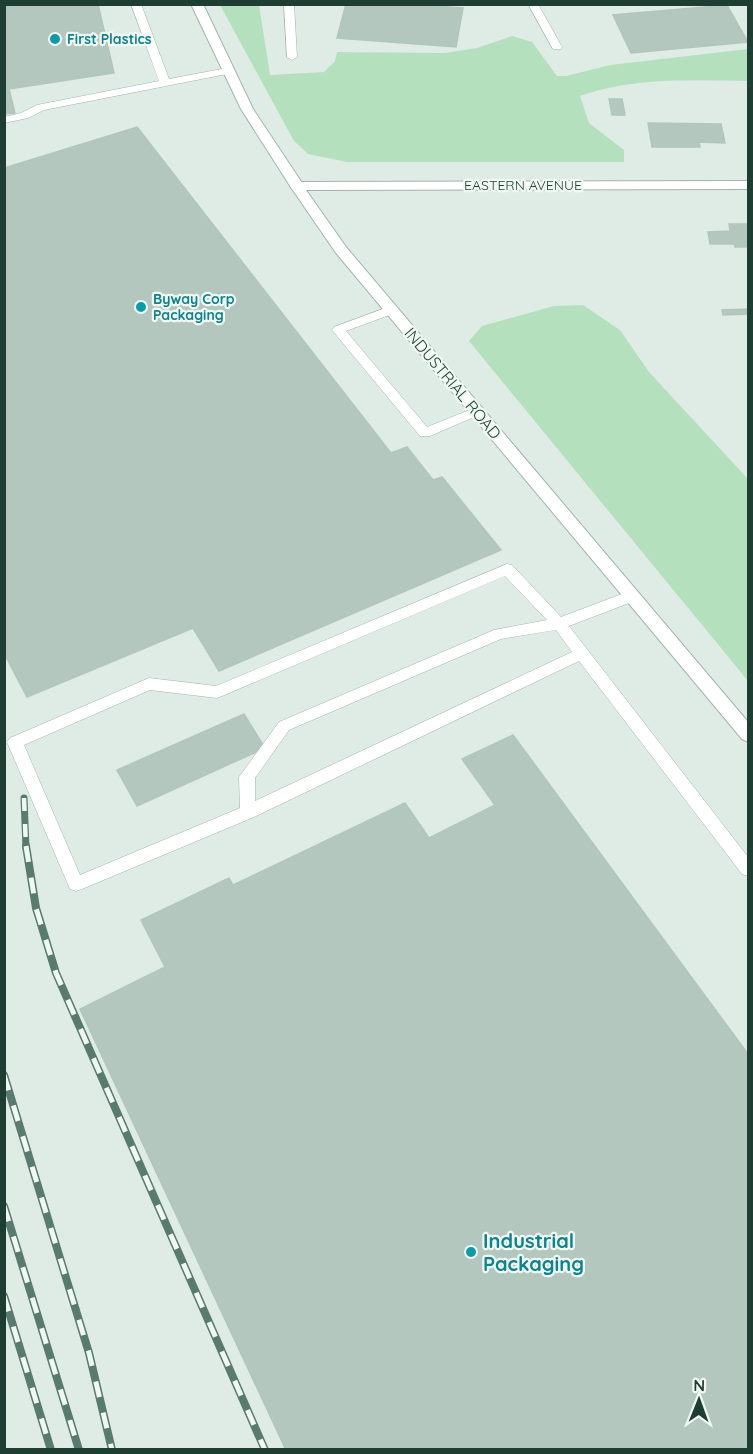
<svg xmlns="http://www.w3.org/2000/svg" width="753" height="1454" font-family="Quicksand,sans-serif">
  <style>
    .green { fill: #b5e0be }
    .building { fill: #b4c7be; stroke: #b1c6bc; stroke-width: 1.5 }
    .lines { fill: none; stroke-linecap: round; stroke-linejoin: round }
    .service-casing { stroke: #a1b4ac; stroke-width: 1 }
    .minor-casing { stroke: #a1b4ac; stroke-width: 2 }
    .tertiary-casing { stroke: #a1b4ac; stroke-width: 2 }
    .service { fill: #fff; fill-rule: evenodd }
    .minor { fill: #fff; fill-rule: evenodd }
    .tertiary { fill: #fff; fill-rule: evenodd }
    .rail-far1-casing { stroke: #587a6f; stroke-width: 7 }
    .rail-casing { stroke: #587a6f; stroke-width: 8 }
    .rail-far1 { stroke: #f0f8f3; stroke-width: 4.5; stroke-dasharray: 13; stroke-linecap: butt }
    .rail { stroke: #f0f8f3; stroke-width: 5; stroke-dasharray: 16; stroke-linecap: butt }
    .culture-dot { fill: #0f9aa8; stroke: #f0f8f3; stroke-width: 2 }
    .labels { text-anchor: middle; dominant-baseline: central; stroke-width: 4.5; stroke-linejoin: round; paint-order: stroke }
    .far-culture-label { font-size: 14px; font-weight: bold; fill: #0d838f; stroke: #f0f8f3; text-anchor: start }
    .far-street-label { font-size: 14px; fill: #1e3e34; stroke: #f0f8f3 }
    .street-label { font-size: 16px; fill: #1e3e34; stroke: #f0f8f3 }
    .near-culture-label { font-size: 20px; font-weight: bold; fill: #0d838f; stroke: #f0f8f3; text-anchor: start }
  </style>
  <rect width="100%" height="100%" fill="#dfece5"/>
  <!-- green -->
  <path class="green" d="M 220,5 L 259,5 L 270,75 L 324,72 L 335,61 L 337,52 L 445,53 L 477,48 L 512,36 L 532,42 L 557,76 L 566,76 L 610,65 L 748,49 L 748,81 C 691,80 634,77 580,96 L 589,123 L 624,150 L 624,162 L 347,162 L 308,154 L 294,141 Z
    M 583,305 L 620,330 L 649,372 L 748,479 L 748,681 L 469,341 L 482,326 L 554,306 Z"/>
  <!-- building -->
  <path class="building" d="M 4,4 L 98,4 L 114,73 L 9,89 L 15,113 L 4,114 Z
    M 346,4 L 407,4 L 463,8 L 456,47 L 337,38 Z
    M 727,5 L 748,42 L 631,53 L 613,15 Z
    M 609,99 L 622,99 L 625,115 L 612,115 Z
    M 648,123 L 721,124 L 725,143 L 699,142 L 700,147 L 652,147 Z
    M 137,127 L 391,453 L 407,447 L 433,480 L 442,477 L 501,550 L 219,671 L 193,628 L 27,697 L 4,653 L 4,168 Z
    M 729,224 L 748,224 L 748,247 L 735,247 L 734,244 L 710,244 L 708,232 L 730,231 Z
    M 748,309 L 748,314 L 723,315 L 722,310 Z
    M 244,714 L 265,748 L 137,806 L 117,770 Z
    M 513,735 L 748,1054 L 748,1450 L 286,1450 L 80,1009 L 165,967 L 141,920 L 229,878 L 233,885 L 405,803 L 429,838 L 495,805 L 462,759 Z"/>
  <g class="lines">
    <!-- service casing -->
    <g class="service-casing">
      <path id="service" d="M 131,4 L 141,4 L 169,79 L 227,68 L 232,71 L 227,74 L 44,110 L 28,118 L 4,123 L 4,117 L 21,113 L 37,105 L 159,81 Z
        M 284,4 L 294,4 L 297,57 L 292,60 L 287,57 Z
        M 528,4 L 538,4 L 562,47 L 561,49 L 553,49 Z
        M 391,306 L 397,310 L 395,313 L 346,331 L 427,427 L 477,407 L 483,411 L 481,414 L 430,436 L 420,436 L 332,330 L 334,327 Z
        M 507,564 L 512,565 L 561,617 L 627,592 L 637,592 L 639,596 L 637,600 L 569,626 L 748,857 L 748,876 L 742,874 L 579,661 L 254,817 L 82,889 L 76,891 L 70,889 L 7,742 L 10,738 L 149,678 L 216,686 ZM 505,576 L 547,620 L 494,630 L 279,722 L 239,777 L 240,808 L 80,875 L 24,745 L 150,690 L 217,698 L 222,696 ZM 556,630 L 572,652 L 255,801 L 255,778 L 289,730 L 501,639 Z"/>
    </g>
    <!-- minor casing -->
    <g class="minor-casing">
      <path id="minor" d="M 191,4 L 203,4 L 253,109 L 304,186 L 302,189 L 292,189 L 241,109 Z"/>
    </g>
    <!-- tertiary casing -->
    <g class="tertiary-casing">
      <path id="tertiary" d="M 748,181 L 748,189 L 306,190 L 346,247 L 748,722 L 748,742 L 742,739 L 336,253 L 290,186 L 297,182 Z"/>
    </g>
    <!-- service -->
    <use href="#service" class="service"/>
    <!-- minor -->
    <use href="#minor" class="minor"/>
    <!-- tertiary -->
    <use href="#tertiary" class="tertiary"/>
    <!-- rail-far1 casing -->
    <g class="rail-far1-casing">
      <path id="rail-far1" d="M 24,798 L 26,848"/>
    </g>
    <!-- rail casing -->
    <g class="rail-casing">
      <path id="rail" d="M 26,846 L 36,908 L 56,973 L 265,1450
        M 4,1075 L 89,1353 L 112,1450
        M 4,1206 L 79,1450
        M 4,1296 L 51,1450"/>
    </g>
    <!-- rail-far1 -->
    <use href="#rail-far1" class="rail-far1"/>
    <!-- rail -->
    <use href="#rail" class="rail"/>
  </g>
  <!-- markers -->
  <g class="culture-dot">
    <circle cx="55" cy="39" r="6"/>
    <circle cx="141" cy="307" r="6"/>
    <circle cx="471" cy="1252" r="6"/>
  </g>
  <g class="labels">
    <!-- far-culture labels -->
    <g class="far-culture-label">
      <text x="67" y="39">First Plastics</text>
      <text x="153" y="299">Byway Corp<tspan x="153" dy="16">Packaging</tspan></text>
    </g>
    <!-- far-street labels -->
    <g class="far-street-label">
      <text x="523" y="185">EASTERN AVENUE</text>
    </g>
    <!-- street labels -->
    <g class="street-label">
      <text transform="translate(453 383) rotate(50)">INDUSTRIAL ROAD</text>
    </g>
    <!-- near-culture labels -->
    <g class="near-culture-label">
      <text x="483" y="1240">Industrial<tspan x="483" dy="23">Packaging</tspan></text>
    </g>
  </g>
  <!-- border -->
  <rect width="753" height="1454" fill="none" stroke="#1e3e34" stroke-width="12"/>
  <!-- north arrow -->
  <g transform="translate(699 1400) rotate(1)" stroke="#f0f8f3" stroke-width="4.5" paint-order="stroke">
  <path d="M0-4.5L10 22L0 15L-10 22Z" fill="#1e3e34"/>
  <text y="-9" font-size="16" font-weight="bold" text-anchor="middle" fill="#1e3e34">N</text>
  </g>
</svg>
